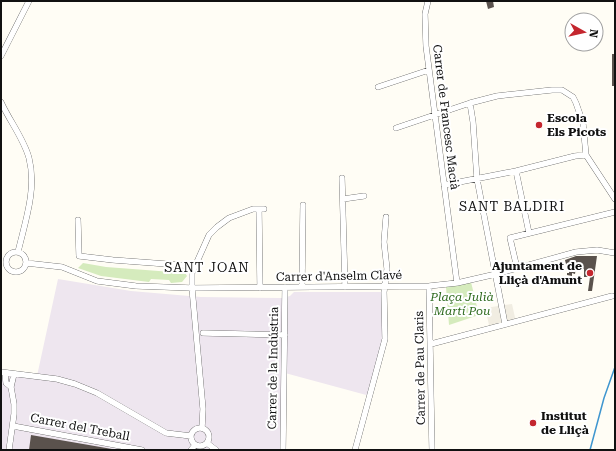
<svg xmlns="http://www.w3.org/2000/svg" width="616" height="451" font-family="'Roboto Serif',serif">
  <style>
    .industrial { fill: #eee6ef }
    .green { fill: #d5ebbd }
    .plaza { fill: #f1ede2 }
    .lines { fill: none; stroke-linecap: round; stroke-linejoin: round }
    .stream { stroke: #3f96cf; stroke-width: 1.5 }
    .building { fill: #5a524d }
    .minor-casing { stroke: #444; stroke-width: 6 }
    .minor { stroke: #fff; stroke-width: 5.5 }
    .poi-dot { fill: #c4262e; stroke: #fff; stroke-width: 1.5 }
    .labels { text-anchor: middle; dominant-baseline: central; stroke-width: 4; stroke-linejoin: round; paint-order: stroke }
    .street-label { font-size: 12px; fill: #111; stroke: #fff }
    .poi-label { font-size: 12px; font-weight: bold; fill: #111; stroke: #fff; text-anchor: start }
    .park-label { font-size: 12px; font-style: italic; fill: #2f6b1f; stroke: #fff }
    .neighbourhood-label { font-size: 13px; letter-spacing: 1px; fill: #111; stroke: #fff }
  </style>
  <rect width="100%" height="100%" fill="#fffdf5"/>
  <!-- industrial -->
  <path class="industrial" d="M 58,279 L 131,291 L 201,297 L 282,298 L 290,296 L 294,292 L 384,292 L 386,329 L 370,396 L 285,373 L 283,450 L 1,450 L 1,372 L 37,376 Z"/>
  <!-- green -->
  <path class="green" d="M 83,263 L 106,267 L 185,273 L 187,276 L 182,282 L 171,283 L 169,280 L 151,279 L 149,282 L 101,276 L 78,268 Z
    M 471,282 L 479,315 L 449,325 L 446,287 Z"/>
  <!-- plaza -->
  <path class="plaza" d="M 512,304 L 516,322 L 490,329 L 485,308 Z"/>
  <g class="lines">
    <!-- stream -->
    <path class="stream" d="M 590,450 L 604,398 L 615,367"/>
  </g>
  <!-- building -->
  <path class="building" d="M 486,1 L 493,1 L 494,7 L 488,9 Z
    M 612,54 L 615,54 L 615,86 L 612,86 Z
    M 576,256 L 597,256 L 592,291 L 588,291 L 590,277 L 584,277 L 584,269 L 576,267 L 575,274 L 572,273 L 572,276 L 567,275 L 567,273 L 569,273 L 569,269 L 567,269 L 565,260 Z
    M 31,435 L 112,449 L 112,450 L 29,450 Z"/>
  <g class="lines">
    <!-- minor casing -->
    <g class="minor-casing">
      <path id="minor" d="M 428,1 L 425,14 L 426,46 L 457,283
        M 1,56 L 29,1
        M 378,87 L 429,70
        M 1,102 C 9,120 24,139 29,158 C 37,189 25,222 18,252
        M 470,103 L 473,122 L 477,179 L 505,324
        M 396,128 L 470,103 L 497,96 L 552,90 L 562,90 L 573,97 L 576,103 L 583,123 L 586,155 L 615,199
        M 516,171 L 529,233
        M 342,178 L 345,287
        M 444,185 L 516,171 L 575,156 L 586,155
        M 343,199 L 364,196
        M 259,209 L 260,288
        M 78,220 L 79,256 L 113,260 L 194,266
        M6 262a10 10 0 1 1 20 0a10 10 0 1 1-20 0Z
        M 26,263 L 62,267 L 97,281 L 136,286 L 192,288 L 429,286 L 457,283 L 496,274 L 576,252 L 597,250 L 615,253
        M 517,268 L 510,238 L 615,212
        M 429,286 L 432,450
        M 302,287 L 303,205
        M 203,333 L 285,335
        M 431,344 L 612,296
        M 1,372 L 57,379 L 75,384 L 97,393 L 166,433 L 191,436
        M 5,373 L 6,383 L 11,387
        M 13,426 L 142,450
        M191 437a9 9 0 1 1 18 0a9 9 0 1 1-18 0Z
        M 202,428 L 203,409 L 192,288 L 192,273 L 209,235 L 217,227 L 229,218 L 253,209 L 264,209
        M 207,443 L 216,450
        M 9,450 L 14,414 L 14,404 L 11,387 L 14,374
        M 191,450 L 195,445
        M 283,450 L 285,287
        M 355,450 L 385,339 L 384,292 L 387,269 L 384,242 L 386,217"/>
    </g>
    <!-- minor -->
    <use href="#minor" class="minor"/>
  </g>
  <!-- markers -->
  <g class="poi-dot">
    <circle cx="539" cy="125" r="4"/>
    <circle cx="590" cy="273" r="4"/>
    <circle cx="533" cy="423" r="4"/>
  </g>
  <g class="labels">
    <!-- street labels -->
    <g class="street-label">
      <text transform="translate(446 117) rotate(83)">Carrer de Francesc Macià</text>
      <text transform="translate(339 276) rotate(-1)">Carrer d'Anselm Clavé</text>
      <text transform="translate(273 368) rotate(-89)">Carrer de la Indústria</text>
      <text transform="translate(420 368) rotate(-91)">Carrer de Pau Claris</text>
      <text transform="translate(80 427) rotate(11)">Carrer del Treball</text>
    </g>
    <!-- poi labels -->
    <g class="poi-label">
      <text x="547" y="118">Escola<tspan x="547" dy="14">Els Picots</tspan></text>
      <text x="582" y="266" text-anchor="end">Ajuntament de<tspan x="582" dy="14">Lliçà d'Amunt</tspan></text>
      <text x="541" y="416">Institut<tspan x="541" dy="14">de Lliçà</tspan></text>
    </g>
    <!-- park labels -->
    <g class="park-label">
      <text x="462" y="297">Plaça Julià<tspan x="462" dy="14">Martí Pou</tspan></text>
    </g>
    <!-- neighbourhood labels -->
    <g class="neighbourhood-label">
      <text x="512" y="206">SANT BALDIRI</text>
      <text x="207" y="267">SANT JOAN</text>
    </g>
  </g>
  <!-- border -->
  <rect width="616" height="451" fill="none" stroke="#111111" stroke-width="4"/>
  <!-- north arrow -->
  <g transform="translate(584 32) rotate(98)"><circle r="19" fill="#ffffff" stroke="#a0a0a0"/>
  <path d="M0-3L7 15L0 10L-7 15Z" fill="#c4262e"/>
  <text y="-6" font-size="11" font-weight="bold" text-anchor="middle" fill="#111111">N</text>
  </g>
</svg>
